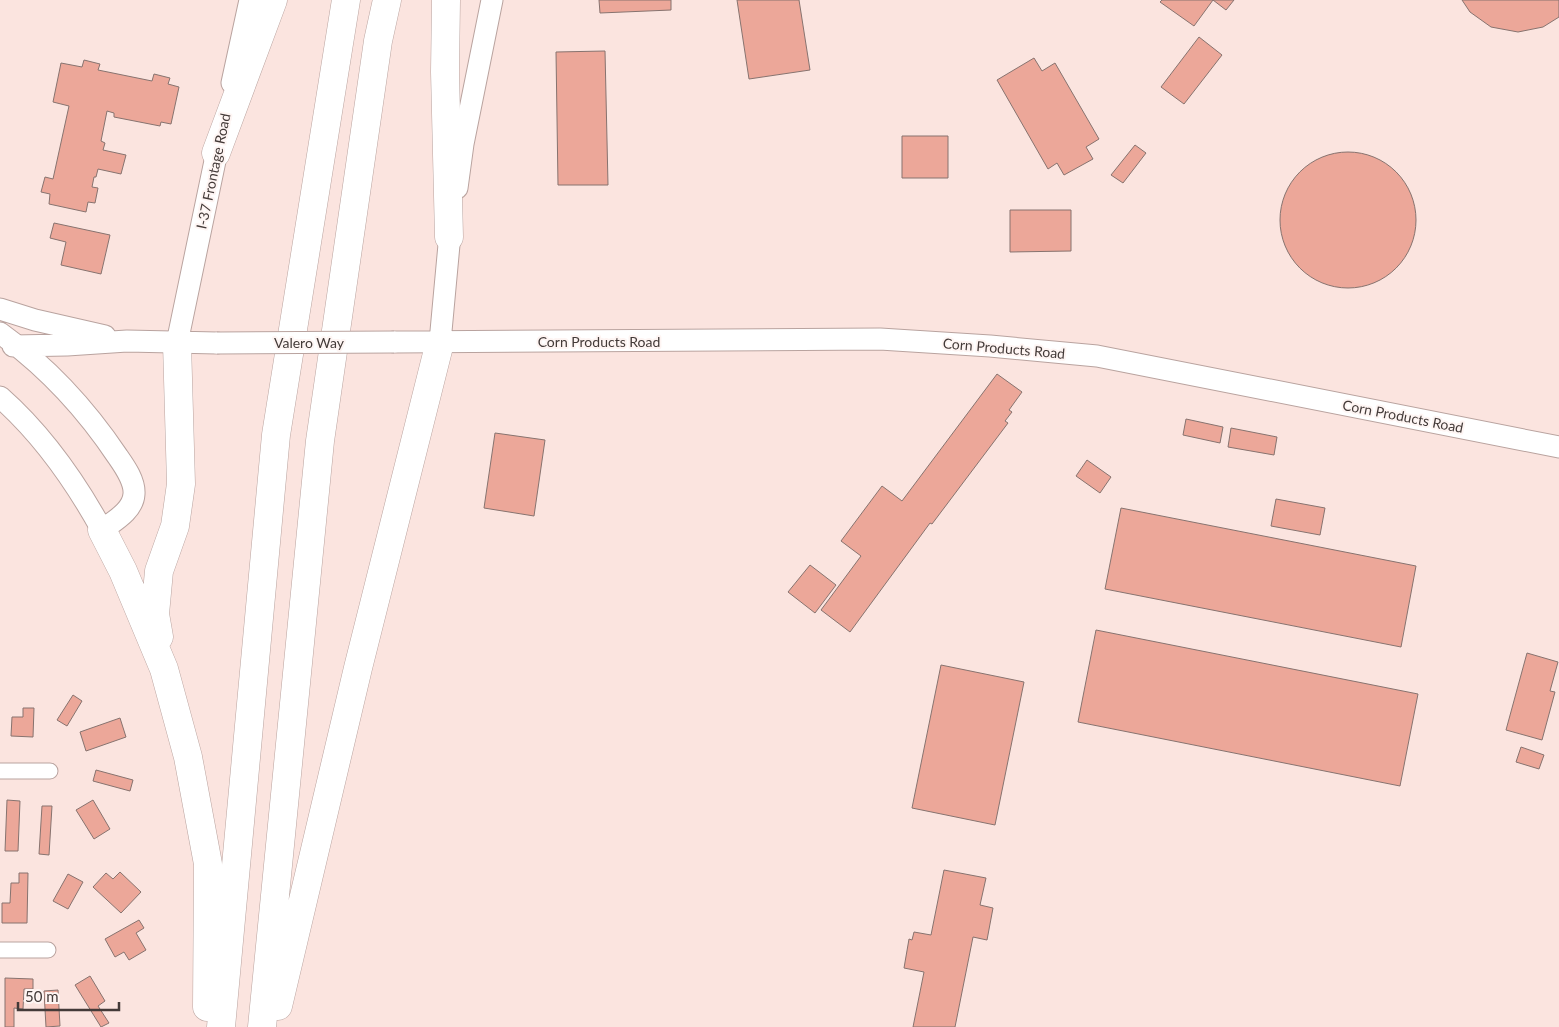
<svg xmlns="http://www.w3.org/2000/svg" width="1559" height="1027" font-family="Lato,sans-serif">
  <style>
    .building { fill: #eca799; stroke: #87736f }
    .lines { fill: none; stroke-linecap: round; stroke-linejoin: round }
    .street-casing { stroke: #b9a39f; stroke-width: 17 }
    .secondary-casing { stroke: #b9a39f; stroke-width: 23 }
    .highway-casing { stroke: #b9a39f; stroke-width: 29 }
    .street { stroke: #fff; stroke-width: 15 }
    .secondary { stroke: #fff; stroke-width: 21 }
    .highway { stroke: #fff; stroke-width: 28 }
    .secondary-bridge-casing { stroke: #b9a39f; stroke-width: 23; stroke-linecap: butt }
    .secondary-bridge { stroke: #fff; stroke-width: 21 }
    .labels { text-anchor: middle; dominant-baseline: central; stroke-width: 4; stroke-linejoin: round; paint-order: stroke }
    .street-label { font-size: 14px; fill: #433a38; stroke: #fef5f3 }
  </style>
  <rect width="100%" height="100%" fill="#fbe4df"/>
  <!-- building -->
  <path class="building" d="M 599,0 L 671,0 L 671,10 L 600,13 Z
    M 737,0 L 799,0 L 810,70 L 749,79 Z
    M 1162,0 L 1234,0 L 1226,10 L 1213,0 L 1194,26 L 1160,2 Z
    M 1462,0 L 1559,0 L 1559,17 L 1543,27 L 1518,32 L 1491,27 L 1470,12 Z
    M 1199,37 L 1222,55 L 1184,104 L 1161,87 Z
    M 605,51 L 608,185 L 558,185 L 556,52 Z
    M 1034,58 L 1042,71 L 1055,63 L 1099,139 L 1086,147 L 1093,159 L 1064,175 L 1057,163 L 1048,169 L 997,80 Z
    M 84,60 L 100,64 L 98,70 L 152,81 L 154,74 L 170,78 L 168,84 L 179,87 L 171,124 L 161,122 L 160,126 L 114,117 L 114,113 L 107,111 L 101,141 L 105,143 L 103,150 L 126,155 L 121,174 L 98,169 L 96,177 L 94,177 L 92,187 L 98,188 L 95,203 L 88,202 L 86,212 L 49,204 L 50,194 L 41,192 L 45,177 L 53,179 L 69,106 L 53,102 L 61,63 L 82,67 Z
    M 902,136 L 948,136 L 948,178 L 902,178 Z
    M 1135,145 L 1146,153 L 1123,183 L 1111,175 Z
    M1280 220a68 68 0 1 1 136 0a68 68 0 1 1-136 0Z
    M 1010,210 L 1071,210 L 1071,251 L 1010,252 Z
    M 54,223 L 110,235 L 101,274 L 61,265 L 66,242 L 50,238 Z
    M 997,374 L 1022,392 L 1009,410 L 1012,412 L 1005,421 L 1008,423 L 932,524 L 930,523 L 850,632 L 821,610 L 861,556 L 841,541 L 882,486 L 902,501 Z
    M 1186,419 L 1223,427 L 1220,443 L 1183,435 Z
    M 1231,428 L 1277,437 L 1274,455 L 1228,447 Z
    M 495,433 L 545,440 L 534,516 L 484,508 Z
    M 1087,460 L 1111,477 L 1100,493 L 1076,476 Z
    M 1276,499 L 1325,508 L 1320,535 L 1271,526 Z
    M 1121,508 L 1416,566 L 1401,647 L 1105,589 Z
    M 810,565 L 836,585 L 815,613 L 788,592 Z
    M 1096,630 L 1418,694 L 1400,786 L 1078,722 Z
    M 1527,653 L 1558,662 L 1550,691 L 1555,692 L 1542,740 L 1506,730 Z
    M 941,665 L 1024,682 L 995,825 L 912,808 Z
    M 73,695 L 82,701 L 67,726 L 57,720 Z
    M 23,708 L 34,708 L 33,737 L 11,736 L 12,717 L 23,717 Z
    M 120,718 L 126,737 L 86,751 L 80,732 Z
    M 1521,747 L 1544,755 L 1539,769 L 1516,762 Z
    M 96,770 L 133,780 L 130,791 L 93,781 Z
    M 7,800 L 20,801 L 18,851 L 5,851 Z
    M 93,800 L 110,829 L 94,839 L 76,810 Z
    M 42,806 L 52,806 L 49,855 L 39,854 Z
    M 944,870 L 986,878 L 980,905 L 993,908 L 987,940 L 973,937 L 955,1027 L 913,1027 L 924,972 L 904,968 L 909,939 L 912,940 L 914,932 L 931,935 Z
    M 120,872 L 141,892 L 121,913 L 93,887 L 106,873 L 113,879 Z
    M 19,873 L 28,873 L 27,923 L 2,923 L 2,903 L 10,903 L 11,883 L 19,883 Z
    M 68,874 L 83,882 L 68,909 L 53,901 Z
    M 139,920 L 144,928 L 136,933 L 146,950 L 129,960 L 124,952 L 115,957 L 105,939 Z
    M 90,976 L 105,1001 L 98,1006 L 109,1023 L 101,1027 L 75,985 Z
    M 5,978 L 33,979 L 33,989 L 24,989 L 23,1009 L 14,1008 L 14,1027 L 5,1027 Z
    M 58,990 L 60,1026 L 46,1027 L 44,991 Z"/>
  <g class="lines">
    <!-- street casing -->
    <g class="street-casing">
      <path id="street" d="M 0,771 L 50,771
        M 0,950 L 48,950"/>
    </g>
    <!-- secondary casing -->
    <g class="secondary-casing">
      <path id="secondary" d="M 232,83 L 250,0
        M 457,188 L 463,144 L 492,0
        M 0,309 L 35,320 L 105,336
        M 0,333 C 46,366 86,409 118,457 C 125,467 135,481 134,494 C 133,511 114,521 102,530 C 75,481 42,434 0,397
        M 394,342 L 880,339 L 990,346 L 1097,356 L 1559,447
        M 440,342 L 451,223
        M 177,343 L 220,137
        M 13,346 L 67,345 L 127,341 L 217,343"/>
    </g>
    <!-- highway casing -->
    <g class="highway-casing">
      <path id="highway" d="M 446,0 L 445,72 L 449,237
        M 216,153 L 273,0
        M 102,530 L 123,571 L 164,669 L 188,757 L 208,864 L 207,1007
        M 159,637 L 155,614 L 159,571 L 175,526 L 181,484 L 177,343
        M 278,1006 L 358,668 L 440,342
        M 221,1027 L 276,435 L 346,0
        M 262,1027 L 320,441 L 378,41 L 387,0"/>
    </g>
    <!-- street -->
    <use href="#street" class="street"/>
    <!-- secondary -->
    <use href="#secondary" class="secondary"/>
    <!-- highway -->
    <use href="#highway" class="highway"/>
    <!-- secondary-bridge casing -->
    <g class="secondary-bridge-casing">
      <path id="secondary-bridge" d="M 217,343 L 394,342"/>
    </g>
    <!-- secondary-bridge -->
    <use href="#secondary-bridge" class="secondary-bridge"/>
  </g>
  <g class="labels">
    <!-- street labels -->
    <g class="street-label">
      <text transform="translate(213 171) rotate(-78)">I-37 Frontage Road</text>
      <text x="599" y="341">Corn Products Road</text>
      <text x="309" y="342">Valero Way</text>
      <text transform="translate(1004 348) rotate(5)">Corn Products Road</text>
      <text transform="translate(1403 416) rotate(11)">Corn Products Road</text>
    </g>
  </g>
  <!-- scale -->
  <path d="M18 1002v8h101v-8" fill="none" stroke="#433a38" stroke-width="2.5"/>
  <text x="25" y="1002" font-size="15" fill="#433a38" stroke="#fef5f3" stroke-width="4" paint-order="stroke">50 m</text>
</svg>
